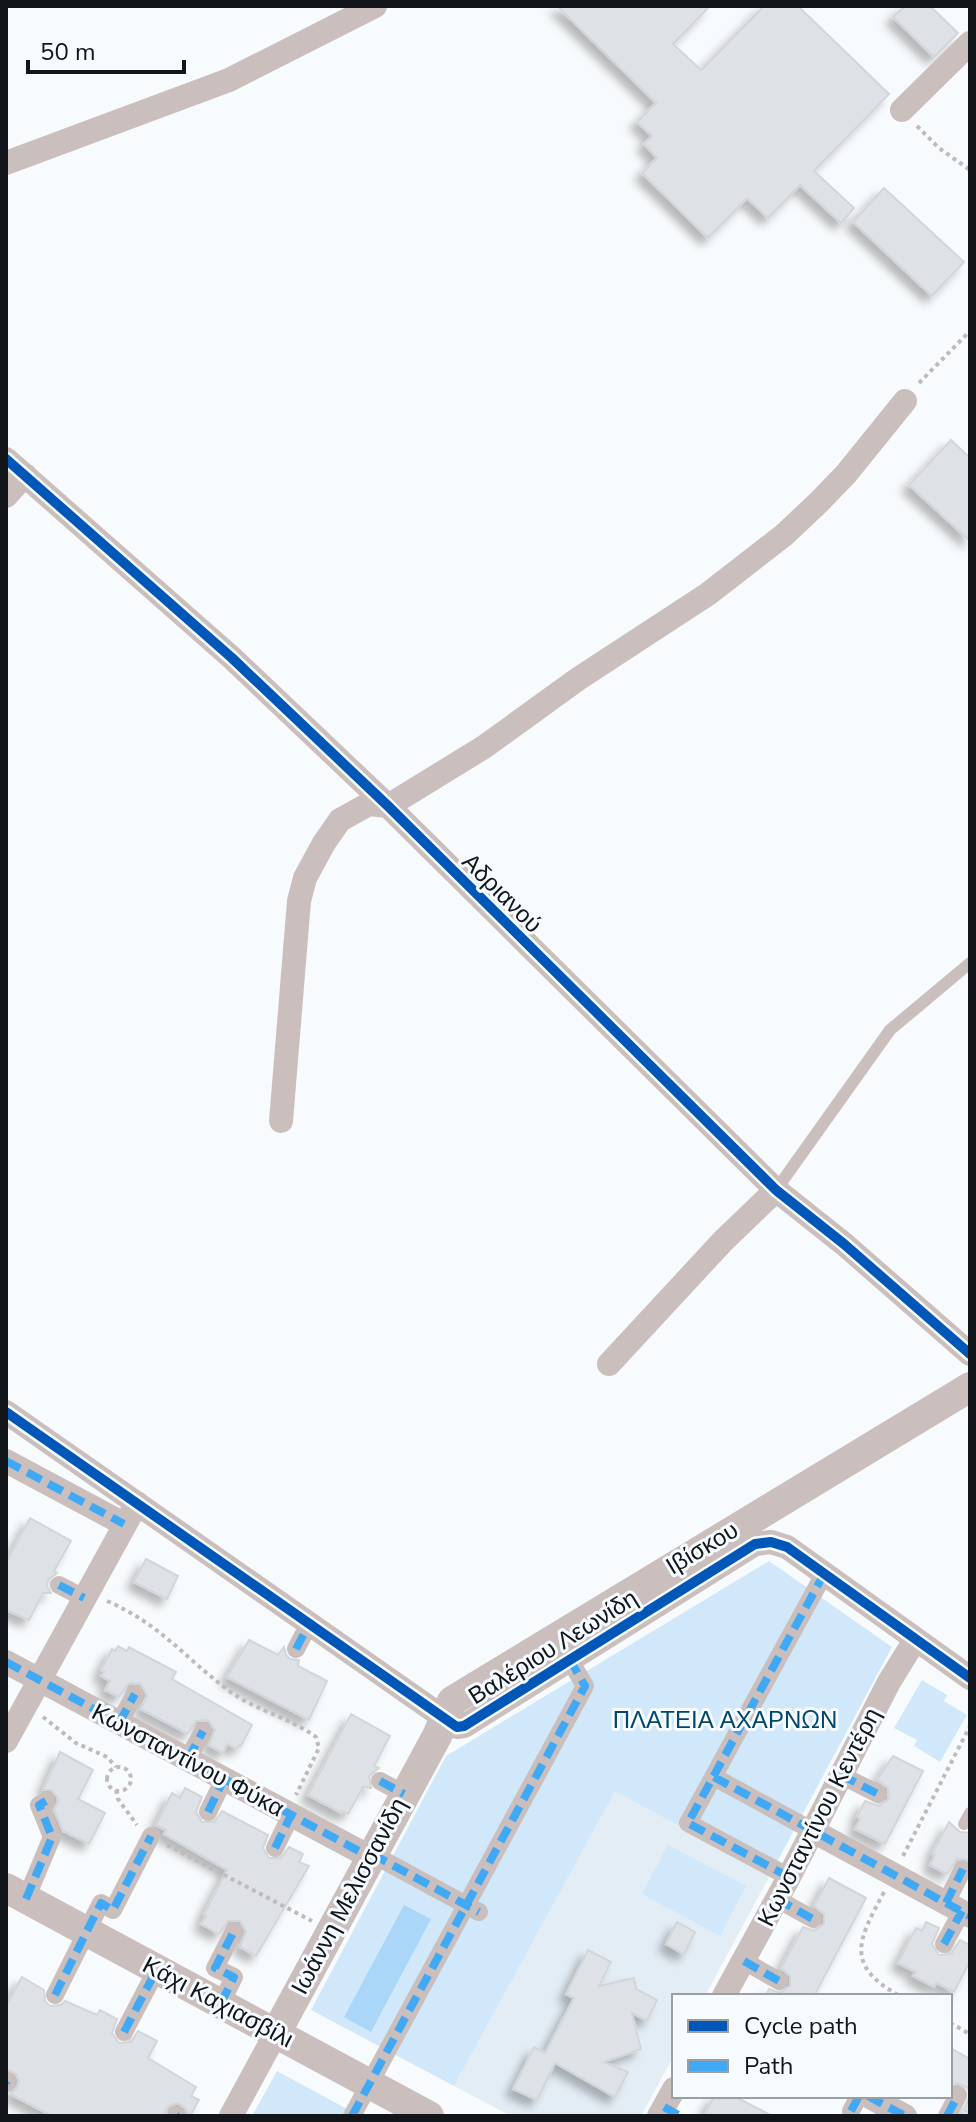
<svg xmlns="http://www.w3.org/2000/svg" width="976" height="2122" font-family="'Nunito Sans',sans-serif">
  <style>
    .built { fill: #e3edf5 }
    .green { fill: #d0e8fa }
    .water { fill: #aad7f7 }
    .building { fill: #dee2e6; stroke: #d2d6d9; stroke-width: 2; filter: url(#shadow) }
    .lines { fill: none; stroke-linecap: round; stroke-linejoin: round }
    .path { stroke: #c0babc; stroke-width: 4; stroke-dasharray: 4 4; stroke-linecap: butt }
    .service { stroke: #cbbfbe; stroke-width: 12 }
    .pedestrian { stroke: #cbbfbe; stroke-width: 18 }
    .minor { stroke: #cbbfbe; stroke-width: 24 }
    .tertiary { stroke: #cbbfbe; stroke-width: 30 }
    .quiet { stroke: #3fa9f5; stroke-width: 8; stroke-dasharray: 16 8; stroke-linecap: butt }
    .cycleway-casing { stroke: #f6fbff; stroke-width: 15 }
    .cycleway { stroke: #0057b8; stroke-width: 10 }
    .labels { text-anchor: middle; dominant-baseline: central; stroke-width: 6; stroke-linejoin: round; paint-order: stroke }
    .street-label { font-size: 24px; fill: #12161a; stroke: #f6fbff }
    .park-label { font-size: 24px; fill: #02476b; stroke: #f6fbff }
  </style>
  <defs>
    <filter id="shadow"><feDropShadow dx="-7" dy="7" stdDeviation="4" flood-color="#0004"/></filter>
  </defs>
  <rect width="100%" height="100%" fill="#f8fbfd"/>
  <!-- built -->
  <path class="built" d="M 615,1790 L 770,1875 L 705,1996 L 674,1996 L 674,2055 L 641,2116 L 511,2116 L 454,2086 Z"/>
  <!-- green -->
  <path class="green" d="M 769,1561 L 892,1647 L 770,1875 L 615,1791 L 454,2086 L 311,2010 L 446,1756 Z
    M 922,1680 L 947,1695 L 944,1701 L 967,1715 L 940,1762 L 914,1746 L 917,1740 L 894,1728 Z
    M 668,1845 L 746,1886 L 720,1936 L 642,1894 Z
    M 277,2071 L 360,2116 L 252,2116 Z"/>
  <!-- water -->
  <path class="water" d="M 404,1905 L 431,1919 L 371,2032 L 344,2017 Z"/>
  <!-- building -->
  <path class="building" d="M 557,6 L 710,6 L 673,44 L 701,70 L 764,6 L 798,6 L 889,94 L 814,171 L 854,208 L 841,223 L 800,185 L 768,218 L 747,198 L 708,238 L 642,173 L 657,158 L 644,144 L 652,136 L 637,122 L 656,103 Z
    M 905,6 L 930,6 L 958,33 L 934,57 L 893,17 Z
    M 884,188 L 964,262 L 932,296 L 853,222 Z
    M 951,440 L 970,458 L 970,541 L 909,485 Z
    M 30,1518 L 71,1541 L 54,1571 L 57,1573 L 48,1580 L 47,1586 L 51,1593 L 43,1593 L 29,1620 L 6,1610 L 6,1563 Z
    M 146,1559 L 178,1576 L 167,1599 L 134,1582 Z
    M 249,1640 L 278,1655 L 284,1647 L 286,1655 L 290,1659 L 299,1660 L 298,1666 L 327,1681 L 309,1720 L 227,1677 Z
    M 118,1646 L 127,1651 L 129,1647 L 176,1672 L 172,1679 L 252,1725 L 241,1746 L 239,1745 L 237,1749 L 227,1744 L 223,1753 L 209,1745 L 215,1730 L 208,1720 L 196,1721 L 188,1734 L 141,1709 L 147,1695 L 140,1683 L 128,1684 L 119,1697 L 105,1690 L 110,1681 L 101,1676 L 104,1672 L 101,1670 L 112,1649 L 115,1651 Z
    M 351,1714 L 390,1736 L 374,1766 L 379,1768 L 369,1776 L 371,1788 L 363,1787 L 348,1814 L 342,1811 L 341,1813 L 308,1795 Z
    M 60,1752 L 93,1770 L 78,1799 L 105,1813 L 89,1844 L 63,1831 L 54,1810 L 58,1802 L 57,1796 L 51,1790 L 43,1790 Z
    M 893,1756 L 923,1771 L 885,1844 L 855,1829 L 860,1819 L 857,1817 L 865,1801 L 879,1806 L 889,1799 L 888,1788 L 877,1780 Z
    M 185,1788 L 202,1797 L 196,1812 L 202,1822 L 214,1822 L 222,1811 L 268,1835 L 263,1848 L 269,1858 L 281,1858 L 289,1847 L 303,1854 L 299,1862 L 309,1866 L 256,1956 L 240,1947 L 246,1931 L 240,1921 L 228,1921 L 219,1934 L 201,1924 L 206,1916 L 204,1914 L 227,1870 L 164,1834 L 166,1830 L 156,1825 L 172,1793 L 180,1798 Z
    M 949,1822 L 960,1832 L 970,1833 L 970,1860 L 957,1859 L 947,1874 L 930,1865 L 935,1855 L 932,1854 Z
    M 829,1878 L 866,1898 L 814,1996 L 766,1996 L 769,1989 L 780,1993 L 790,1986 L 790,1976 L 781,1968 L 803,1927 L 814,1931 L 824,1924 L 824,1914 L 814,1906 Z
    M 677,1922 L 695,1932 L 684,1954 L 666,1944 Z
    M 926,1922 L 939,1928 L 932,1944 L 939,1955 L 951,1954 L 960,1940 L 970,1945 L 970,1961 L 954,1992 L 937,1983 L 934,1987 L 913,1976 L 916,1972 L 898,1963 L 916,1928 L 922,1931 Z
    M 588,1950 L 611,1962 L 599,1986 L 634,1978 L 636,1989 L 657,2000 L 647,2021 L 632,2013 L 641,2049 L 604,2062 L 628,2072 L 615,2097 L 555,2063 L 537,2100 L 513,2089 L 534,2047 L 545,2053 L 574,1998 L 566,1994 Z
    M 22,1977 L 44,1990 L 45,2001 L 50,2006 L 61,2005 L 65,2001 L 97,2015 L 100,2010 L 117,2019 L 112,2033 L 119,2043 L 131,2042 L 138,2031 L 157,2041 L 148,2058 L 196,2087 L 191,2096 L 199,2100 L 190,2116 L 185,2108 L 178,2103 L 168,2106 L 164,2116 L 52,2116 L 10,2094 L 16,2089 L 19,2081 L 16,2074 L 6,2069 L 6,2006 Z
    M 950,2048 L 970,2059 L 970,2114 L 964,2110 L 970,2095 L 968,2088 L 958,2083 L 950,2086 Z
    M 714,2096 L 734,2096 L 772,2116 L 704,2116 Z"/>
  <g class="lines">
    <!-- path -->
    <path class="path" d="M 917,126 L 939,148 L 970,170
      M 919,383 L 970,331
      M 107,1601 C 160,1624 184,1657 228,1690 C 254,1710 289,1717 316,1737 L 319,1748 L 296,1795
      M 43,1717 L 76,1743 L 107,1757 L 116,1767
      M107 1779a12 12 0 1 1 24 0a12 12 0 1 1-24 0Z
      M 116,1790 L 118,1799 L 137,1825
      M 167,1845 L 312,1921
      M 903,1856 L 970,1726
      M 884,1892 C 859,1939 843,1965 900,1996
      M 950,2023 L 970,2034"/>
    <!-- service -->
    <path class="service" d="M 776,1190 L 890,1030 L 970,963
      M 964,1824 L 970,1813"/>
    <!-- pedestrian -->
    <path class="pedestrian" d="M 59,1585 L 84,1598
      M 296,1649 L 309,1624
      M 119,1723 L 135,1694
      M 188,1759 L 203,1731
      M 841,1775 L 878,1794
      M 714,1777 L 813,1831
      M 380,1781 L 404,1794
      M 208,1812 L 224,1779
      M 275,1848 L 291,1815
      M 372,1854 L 479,1912
      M 789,1877 L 688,1823 L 824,1574
      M 26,1899 L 52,1837 L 39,1805 L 46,1801
      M 777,1899 L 813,1919
      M 946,1903 L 963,1869
      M 944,1944 L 962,1911
      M 744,1961 L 779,1981
      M 55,1995 L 101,1903 L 113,1910 L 151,1836
      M 221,2003 L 234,1977 L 215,1968 L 234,1931
      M 124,2032 L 157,1969
      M 6,2083 L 7,2081
      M 851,2111 L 859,2096
      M 176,2115 L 177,2116
      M 352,2116 L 585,1686 L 570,1660
      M 947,2116 L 958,2095"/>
    <!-- minor -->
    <path class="minor" d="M 902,110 L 970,43
      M 6,163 L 229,80 L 375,6
      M 6,459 L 232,658 L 388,806 L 776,1190 L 844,1244 L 970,1354
      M 6,496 L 25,475
      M 281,1121 L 299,901 L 305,878 L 324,843 L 340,820 L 369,804 L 388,806 L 484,747 L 578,679 L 708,594 L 784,535 L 818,503 L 846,474 L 905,401
      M 609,1364 L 723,1241 L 776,1190
      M 6,1412 L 457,1727 L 464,1726 L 755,1544 L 771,1542 L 787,1547 L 970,1678
      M 6,1461 L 124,1524
      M 6,1662 L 370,1857
      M 6,1741 L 137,1503
      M 813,1831 L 970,1916
      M 724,1996 L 789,1877 L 889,1682 L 915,1640
      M 868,2096 L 905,2116
      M 231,2116 L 276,2033
      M 659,2116 L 674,2089"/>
    <!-- tertiary -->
    <path class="tertiary" d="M 6,1888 L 429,2116
      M 276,2033 L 437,1736 L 452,1701 L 970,1387"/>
    <!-- quiet -->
    <path class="quiet" d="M 6,1461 L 124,1524
      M 59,1585 L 84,1598
      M 296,1649 L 309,1624
      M 6,1662 L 370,1857
      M 119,1723 L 135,1694
      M 188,1759 L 203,1731
      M 841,1775 L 878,1794
      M 714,1777 L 970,1916
      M 380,1781 L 404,1794
      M 208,1812 L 224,1779
      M 275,1848 L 291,1815
      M 372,1854 L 479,1912
      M 789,1877 L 688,1823 L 824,1574
      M 26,1899 L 52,1837 L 39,1805 L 46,1801
      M 777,1899 L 813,1919
      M 946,1903 L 963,1869
      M 944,1944 L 962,1911
      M 744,1961 L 779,1981
      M 55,1995 L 101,1903 L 113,1910 L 151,1836
      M 221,2003 L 234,1977 L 215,1968 L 234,1931
      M 124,2032 L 157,1969
      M 6,2083 L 7,2081
      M 868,2096 L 905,2116
      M 664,2107 L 680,2116
      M 851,2111 L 859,2096
      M 176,2115 L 177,2116
      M 352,2116 L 585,1686 L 570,1660
      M 947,2116 L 958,2095"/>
    <!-- cycleway casing -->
    <g class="cycleway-casing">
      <path id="cycleway" d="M 6,459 L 232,658 L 388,806 L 776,1190 L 844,1244 L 970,1354
        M 6,1412 L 457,1727 L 464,1726 L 755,1544 L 771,1542 L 787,1547 L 970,1678"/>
    </g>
    <!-- cycleway -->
    <use href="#cycleway" class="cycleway"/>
  </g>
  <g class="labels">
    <!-- street labels -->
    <g class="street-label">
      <text transform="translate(502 893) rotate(45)">Αδριανού</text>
      <text transform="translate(702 1548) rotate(-31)">Ιβίσκου</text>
      <text transform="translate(553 1647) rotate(-32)">Βαλέριου Λεωνίδη</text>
      <text transform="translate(188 1760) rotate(28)">Κωνσταντίνου Φύκα</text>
      <text transform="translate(819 1817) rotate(-63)">Κωνσταντίνου Κεντέρη</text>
      <text transform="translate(349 1896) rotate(-62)">Ιωάννη Μελισσανίδη</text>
      <text transform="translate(218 2002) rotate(28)">Κάχι Καχιασβίλι</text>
    </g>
    <!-- park labels -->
    <g class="park-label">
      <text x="725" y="1720">ΠΛΑΤΕΙΑ ΑΧΑΡΝΩΝ</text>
    </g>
  </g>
  <!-- border -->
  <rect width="976" height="2122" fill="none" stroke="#12161a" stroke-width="16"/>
  <!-- legend -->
  <rect x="672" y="1994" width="280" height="104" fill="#f6fbff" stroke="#9b9fa3" stroke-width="2"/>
  <rect x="688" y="2020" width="40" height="12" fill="#0057b8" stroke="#9b9fa3" stroke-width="2"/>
  <text x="744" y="2034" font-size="24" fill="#12161a">Cycle path</text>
  <rect x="688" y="2060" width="40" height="12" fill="#3fa9f5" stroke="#9b9fa3" stroke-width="2"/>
  <text x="744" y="2074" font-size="24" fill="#12161a">Path</text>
  <!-- scale -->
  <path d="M28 60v12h156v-12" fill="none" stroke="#12161a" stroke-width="4"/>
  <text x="40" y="60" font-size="24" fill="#12161a" stroke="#f6fbff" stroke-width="6" paint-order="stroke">50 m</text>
</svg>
